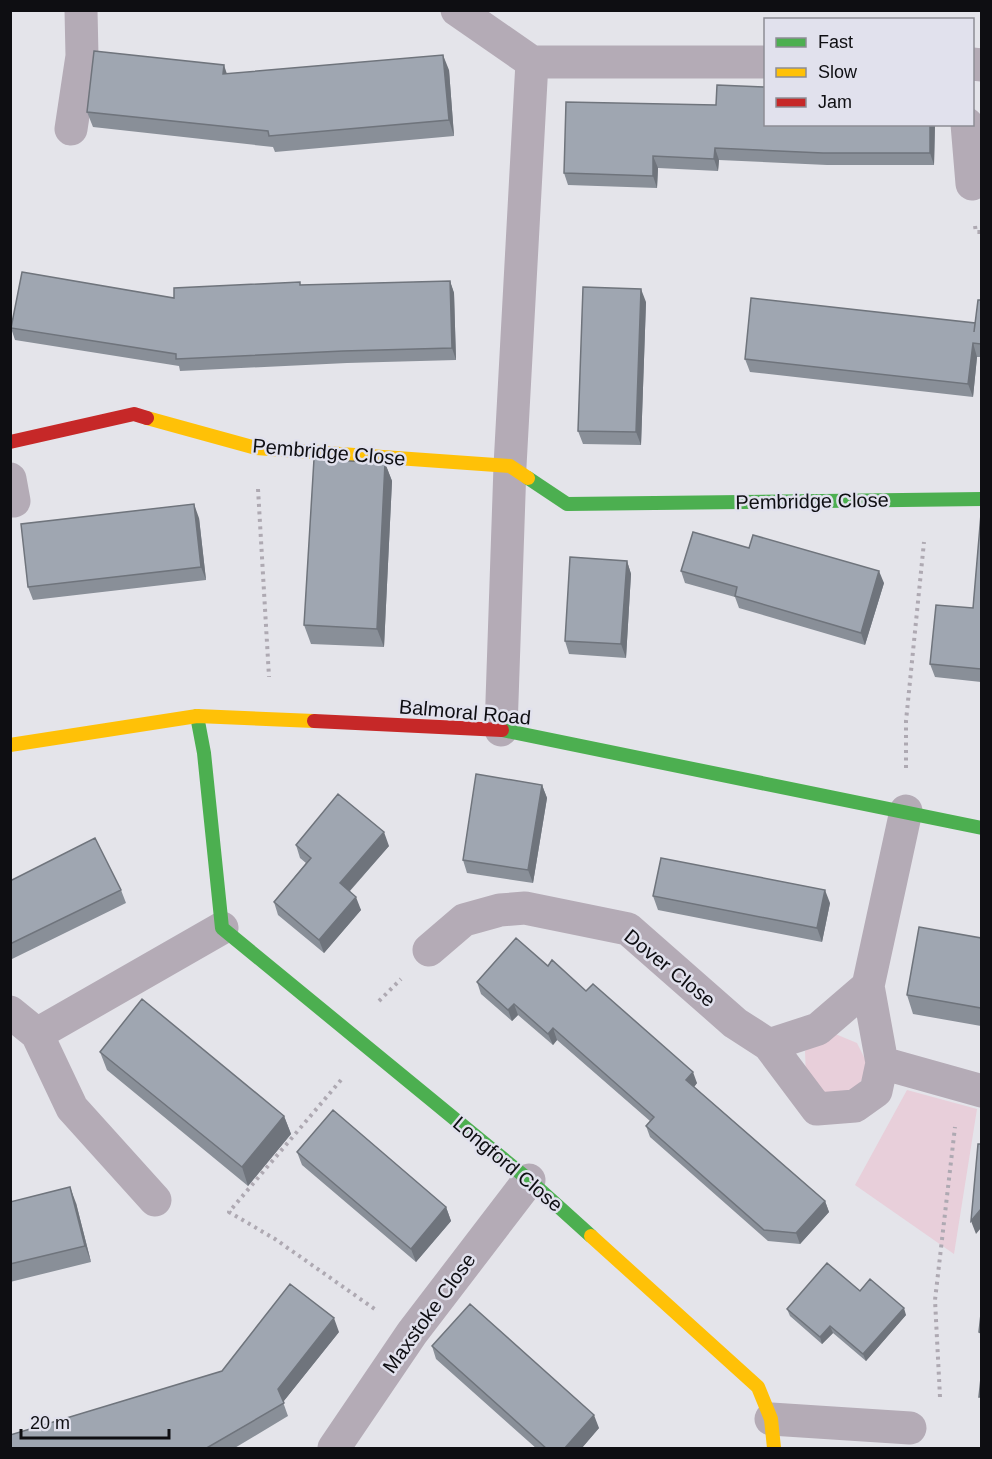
<svg xmlns="http://www.w3.org/2000/svg" width="992" height="1459" font-family="Arial,sans-serif">
  <style>
    .green { fill: #e8cfda }
    .lines { fill: none; stroke-linecap: round; stroke-linejoin: round }
    .path { stroke: #aea9b2; stroke-width: 4; stroke-dasharray: 3 4.5; stroke-linecap: butt }
    .street { stroke: #b4abb6; stroke-width: 33 }
    .fast { stroke: #4caf50; stroke-width: 14 }
    .slow { stroke: #ffc107; stroke-width: 14 }
    .jam { stroke: #c62828; stroke-width: 14 }
    .wall { fill: #898f98 }
    .shaded-wall { fill: #6f747c }
    .building { fill: #9fa6b1; stroke: #6f747c; stroke-width: 1.5 }
    .labels { text-anchor: middle; dominant-baseline: central; stroke-width: 5; stroke-linejoin: round; paint-order: stroke }
    .street-label { font-size: 20px; fill: #0e0e12; stroke: #e1e1ed }
  </style>
  <rect width="100%" height="100%" fill="#e4e4ea"/>
  <!-- green -->
  <path class="green" d="M 833,1033 L 857,1043 L 870,1069 L 852,1093 L 823,1099 L 806,1078 L 805,1051 Z
    M 907,1090 L 977,1109 L 954,1254 L 855,1185 Z"/>
  <g class="lines">
    <!-- path -->
    <path class="path" d="M 975,226 L 976,232 L 982,232
      M 258,489 L 269,677
      M 906,768 L 906,721 L 924,542
      M 379,1001 L 401,979
      M 341,1080 L 229,1212 L 275,1239 L 376,1310
      M 940,1397 L 935,1300 L 955,1127"/>
    <!-- street -->
    <path class="street" d="M 457,10 L 532,62 L 510,466 L 501,730
      M 532,62 L 766,62
      M 972,64 L 982,65
      M 967,124 L 972,184
      M 71,129 L 82,56 L 81,10
      M 10,479 L 14,501
      M 429,950 L 464,920 L 500,910 L 525,908 L 628,929 L 735,1023 L 769,1045
      M 868,986 L 882,1063 L 876,1091 L 855,1106 L 817,1109 L 769,1045 L 818,1029 Z
      M 868,986 L 906,811
      M 10,1012 L 37,1034 L 72,1108 L 155,1200
      M 37,1034 L 222,928
      M 882,1063 L 982,1091
      M 771,1419 L 910,1428
      M 334,1448 L 412,1333 L 529,1180"/>
    <!-- fast -->
    <path class="fast" d="M 528,478 L 567,504 L 982,499
      M 197,716 L 204,753 L 222,928 L 529,1180 L 591,1236
      M 502,730 L 982,828"/>
    <!-- slow -->
    <path class="slow" d="M 147,418 L 256,448 L 510,466 L 528,478
      M 10,745 L 197,716 L 314,721
      M 591,1236 L 758,1387 L 771,1419 L 774,1448"/>
    <!-- jam -->
    <path class="jam" d="M 10,442 L 134,414 L 147,418
      M 314,721 L 502,730"/>
  </g>
  <!-- wall -->
  <path class="wall" d="M 449,70 L 454,136 L 275,152 L 273,147 L 93,127 L 87,112 L 227,74 Z
    M 765,124 L 935,124 L 934,165 L 827,165 L 719,160 L 718,171 L 658,168 L 657,188 L 568,185 L 564,173 Z
    M 450,281 L 454,293 L 456,360 L 347,363 L 180,371 L 179,366 L 15,340 L 11,328 L 174,298 L 301,285 Z
    M 981,300 L 981,357 L 977,357 L 973,397 L 750,372 L 745,359 L 975,323 Z
    M 646,302 L 641,445 L 583,444 L 578,431 Z
    M 385,463 L 392,481 L 384,647 L 311,644 L 304,625 Z
    M 981,514 L 981,682 L 935,677 L 930,664 L 973,608 Z
    M 199,518 L 206,580 L 33,600 L 28,587 Z
    M 749,548 L 884,583 L 865,645 L 739,608 L 735,597 L 685,583 L 681,571 Z
    M 627,561 L 631,574 L 626,658 L 569,654 L 565,641 Z
    M 542,785 L 547,798 L 533,883 L 467,873 L 463,860 Z
    M 296,845 L 389,846 L 350,891 L 361,910 L 324,953 L 278,915 L 274,902 L 306,863 L 300,858 Z
    M 10,881 L 121,890 L 126,903 L 10,960 Z
    M 653,896 L 830,903 L 822,942 L 658,910 Z
    M 981,938 L 981,1026 L 913,1014 L 907,995 Z
    M 548,966 L 586,991 L 697,1083 L 694,1087 L 825,1201 L 829,1212 L 800,1244 L 768,1241 L 650,1137 L 646,1126 L 650,1121 L 557,1040 L 553,1045 L 518,1015 L 512,1021 L 481,994 L 477,982 Z
    M 100,1052 L 284,1116 L 291,1134 L 248,1186 L 107,1070 Z
    M 297,1152 L 446,1207 L 451,1221 L 416,1262 L 302,1165 Z
    M 10,1202 L 76,1203 L 91,1262 L 10,1282 Z
    M 860,1291 L 906,1315 L 866,1361 L 833,1333 L 822,1344 L 790,1316 L 787,1309 Z
    M 339,1332 L 283,1402 L 288,1416 L 233,1449 L 10,1449 L 222,1371 Z
    M 432,1346 L 599,1428 L 581,1449 L 537,1449 L 436,1359 Z"/>
  <!-- shaded-wall -->
  <path class="shaded-wall" d="M 443,55 L 449,70 L 454,136 L 449,120 Z
    M 224,65 L 229,80 L 223,74 Z
    M 930,124 L 935,124 L 934,165 L 930,153 Z
    M 715,148 L 719,160 L 718,171 L 714,159 Z
    M 653,156 L 658,168 L 657,188 L 653,176 Z
    M 450,281 L 454,293 L 456,360 L 452,348 Z
    M 641,289 L 646,302 L 641,445 L 636,432 Z
    M 973,343 L 977,357 L 973,397 L 968,384 Z
    M 385,463 L 392,481 L 384,647 L 377,629 Z
    M 194,504 L 199,518 L 206,580 L 201,567 Z
    M 627,561 L 631,574 L 626,658 L 621,644 Z
    M 879,571 L 884,583 L 865,645 L 861,633 Z
    M 542,785 L 547,798 L 533,883 L 528,870 Z
    M 384,832 L 389,846 L 345,896 L 340,883 Z
    M 825,890 L 830,903 L 822,942 L 817,928 Z
    M 356,897 L 361,910 L 324,953 L 319,940 Z
    M 514,1004 L 518,1015 L 512,1021 L 508,1010 Z
    M 553,1028 L 557,1040 L 553,1045 L 548,1034 Z
    M 693,1072 L 697,1083 L 691,1091 L 686,1080 Z
    M 284,1116 L 291,1134 L 248,1186 L 242,1167 Z
    M 70,1187 L 76,1203 L 91,1262 L 85,1246 Z
    M 825,1201 L 829,1212 L 800,1244 L 796,1233 Z
    M 446,1207 L 451,1221 L 416,1262 L 411,1249 Z
    M 981,1209 L 981,1228 L 976,1234 L 971,1221 Z
    M 904,1308 L 906,1315 L 866,1361 L 863,1354 Z
    M 334,1318 L 339,1332 L 283,1402 L 278,1389 Z
    M 830,1326 L 833,1333 L 822,1344 L 820,1337 Z
    M 594,1415 L 599,1428 L 581,1449 L 564,1449 Z"/>
  <!-- building -->
  <path class="building" d="M 94,51 L 224,65 L 223,74 L 443,55 L 449,120 L 269,136 L 268,131 L 87,112 Z
    M 717,85 L 765,87 L 765,124 L 930,124 L 930,153 L 823,153 L 715,148 L 714,159 L 653,156 L 653,176 L 564,173 L 566,102 L 716,105 Z
    M 22,272 L 174,298 L 174,288 L 300,282 L 300,285 L 450,281 L 452,348 L 343,351 L 176,359 L 176,354 L 11,328 Z
    M 583,287 L 641,289 L 636,432 L 578,431 Z
    M 751,298 L 975,323 L 974,332 L 978,300 L 981,300 L 981,344 L 973,343 L 968,384 L 745,359 Z
    M 314,459 L 385,463 L 377,629 L 304,625 Z
    M 194,504 L 201,567 L 28,587 L 21,524 Z
    M 981,514 L 981,669 L 930,664 L 936,605 L 973,608 Z
    M 693,532 L 749,548 L 753,535 L 879,571 L 861,633 L 735,596 L 737,587 L 681,571 Z
    M 570,557 L 627,561 L 621,644 L 565,641 Z
    M 476,774 L 542,785 L 528,870 L 463,860 Z
    M 338,794 L 384,832 L 340,883 L 356,897 L 319,940 L 274,902 L 311,858 L 296,845 Z
    M 95,838 L 121,890 L 10,944 L 10,881 Z
    M 661,858 L 825,890 L 817,928 L 653,896 Z
    M 919,927 L 981,938 L 981,1008 L 907,995 Z
    M 516,938 L 548,966 L 552,960 L 586,991 L 593,984 L 693,1072 L 686,1080 L 825,1201 L 796,1233 L 764,1230 L 646,1126 L 654,1117 L 553,1028 L 548,1034 L 514,1004 L 508,1010 L 477,982 Z
    M 142,999 L 284,1116 L 242,1167 L 100,1052 Z
    M 333,1110 L 446,1207 L 411,1249 L 297,1152 Z
    M 978,1144 L 981,1144 L 981,1209 L 971,1221 Z
    M 70,1187 L 85,1246 L 10,1264 L 10,1202 Z
    M 827,1263 L 860,1291 L 870,1279 L 904,1308 L 863,1354 L 830,1326 L 820,1337 L 787,1309 Z
    M 290,1284 L 334,1318 L 278,1389 L 284,1403 L 205,1449 L 10,1449 L 10,1435 L 222,1371 Z
    M 470,1304 L 594,1415 L 564,1449 L 547,1449 L 432,1346 Z
    M 981,1314 L 981,1333 L 979,1332 Z
    M 981,1378 L 981,1397 L 979,1397 Z"/>
  <g class="labels">
    <!-- street labels -->
    <g class="street-label">
      <text transform="translate(329 452) rotate(5)">Pembridge Close</text>
      <text transform="translate(812 501) rotate(-1)">Pembridge Close</text>
      <text transform="translate(465 712) rotate(5)">Balmoral Road</text>
      <text transform="translate(670 968) rotate(39)">Dover Close</text>
      <text transform="translate(508 1164) rotate(40)">Longford Close</text>
      <text transform="translate(429 1313) rotate(-54)">Maxstoke Close</text>
    </g>
  </g>
  <!-- border -->
  <rect width="992" height="1459" fill="none" stroke="#0e0e12" stroke-width="24"/>
  <!-- legend -->
  <rect x="764" y="18" width="210" height="108" fill="#e1e1ed" stroke="#8d8d95" stroke-width="1.5"/>
  <rect x="776" y="38" width="30" height="9" fill="#4caf50" stroke="#8d8d95" stroke-width="1.5"/>
  <text x="818" y="48" font-size="18" fill="#0e0e12">Fast</text>
  <rect x="776" y="68" width="30" height="9" fill="#ffc107" stroke="#8d8d95" stroke-width="1.5"/>
  <text x="818" y="78" font-size="18" fill="#0e0e12">Slow</text>
  <rect x="776" y="98" width="30" height="9" fill="#c62828" stroke="#8d8d95" stroke-width="1.5"/>
  <text x="818" y="108" font-size="18" fill="#0e0e12">Jam</text>
  <!-- scale -->
  <path d="M21 1429v9h148v-9" fill="none" stroke="#0e0e12" stroke-width="3"/>
  <text x="30" y="1429" font-size="18" fill="#0e0e12" stroke="#e1e1ed" stroke-width="4.5" paint-order="stroke">20 m</text>
</svg>
